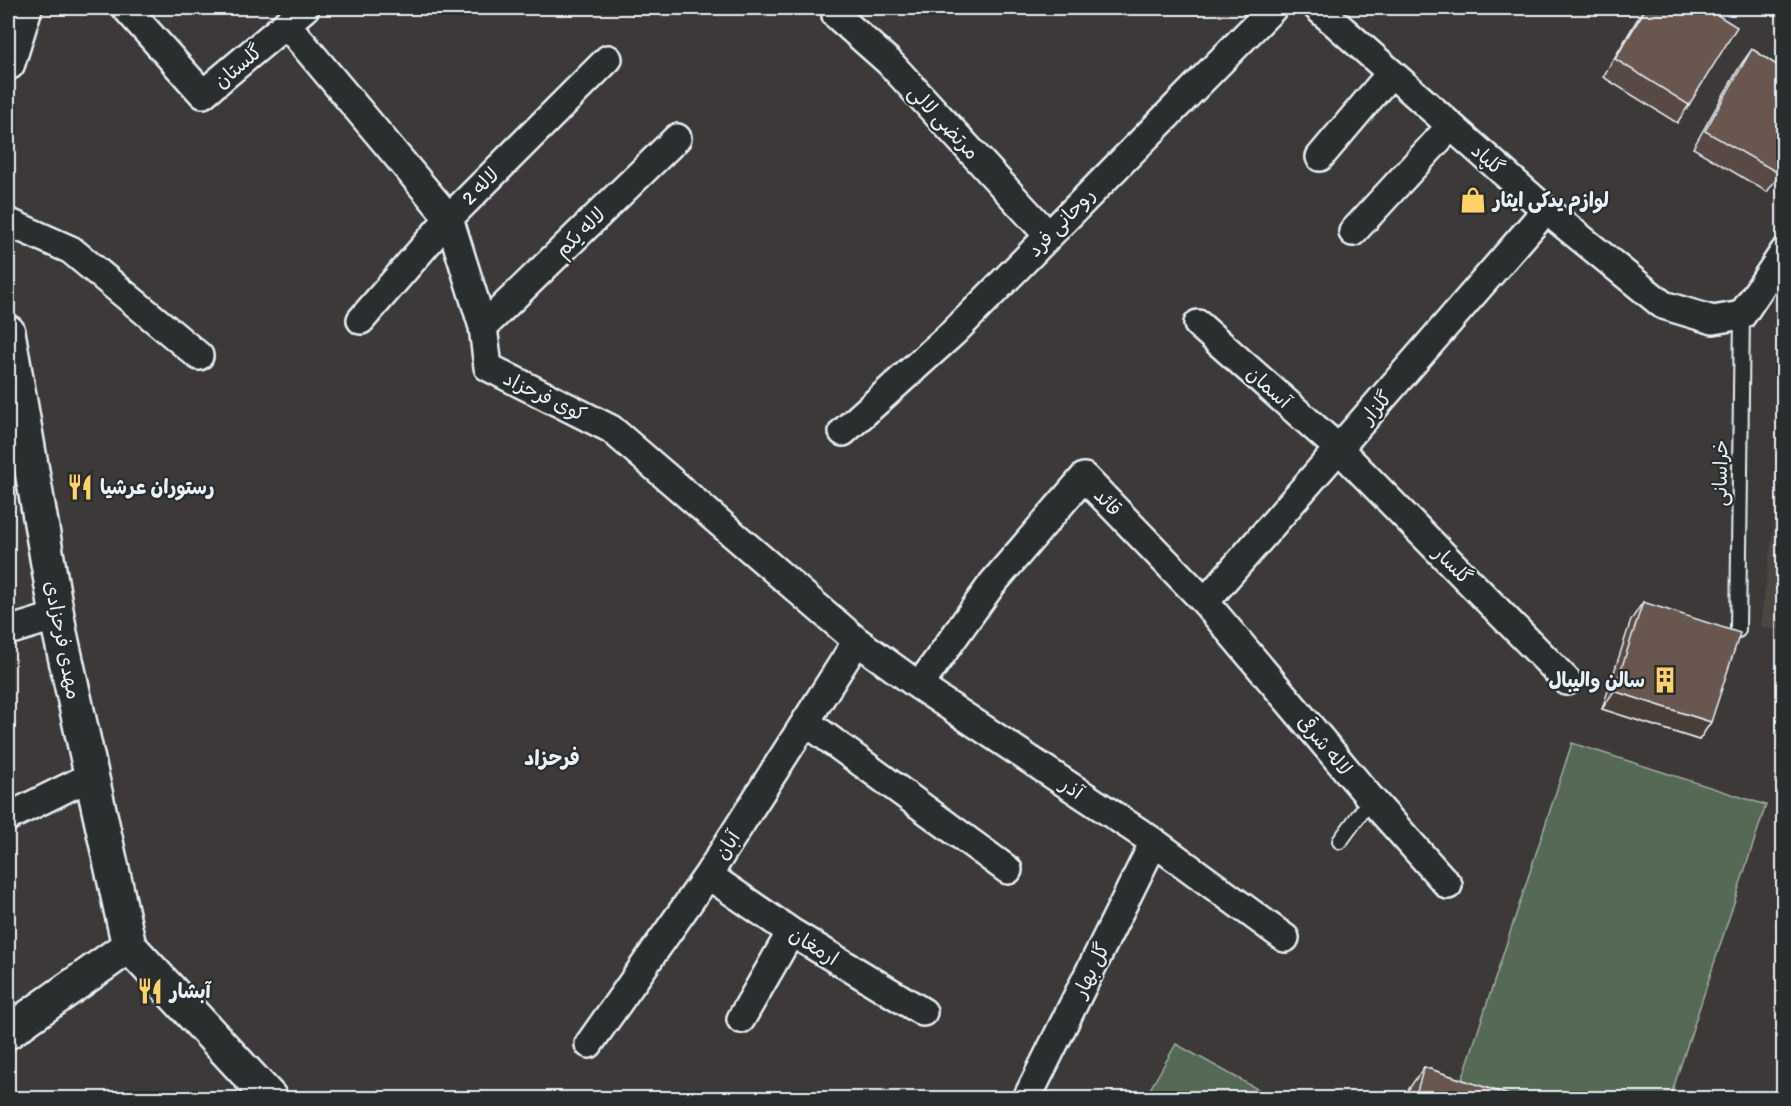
<svg xmlns="http://www.w3.org/2000/svg" width="1791" height="1106" font-family="Itim,'Playpen Sans Arabic',sans-serif">
  <style>
    .built { fill: #4c4643 }
    .green { fill: #566954; stroke: #9fada6; stroke-width: 1.5 }
    .lines { fill: none; stroke-linecap: round; stroke-linejoin: round }
    .service-casing { stroke: #e8f1f8; stroke-width: 18 }
    .minor-casing { stroke: #e8f1f8; stroke-width: 32 }
    .tertiary-casing { stroke: #e8f1f8; stroke-width: 38 }
    .service { stroke: #2a2d2e; stroke-width: 14 }
    .minor { stroke: #2a2d2e; stroke-width: 27 }
    .tertiary { stroke: #2a2d2e; stroke-width: 33 }
    .wall { fill: #594a45; stroke: #e8f1f8; stroke-width: 1.5 }
    .shaded-wall { fill: #483c38; stroke: #e8f1f8; stroke-width: 1.5 }
    .building { fill: #675650; stroke: #e8f1f8; stroke-width: 1.5 }
    .labels { text-anchor: middle; dominant-baseline: central; stroke-width: 4.5; stroke-linejoin: round; paint-order: stroke }
    .street-label { font-size: 20px; fill: #e8f1f8; stroke: #2a2d2e }
    .poi-label { font-size: 20px; font-weight: bold; fill: #e8f1f8; stroke: #2a2d2e; text-anchor: start }
    .neighbourhood-label { font-size: 21px; font-weight: bold; fill: #e8f1f8; stroke: #2a2d2e }
  </style>
  <rect width="100%" height="100%" fill="#3c3938"/>
  <filter id="ink" filterUnits="userSpaceOnUse"><feTurbulence type="fractalNoise" baseFrequency=".0167" numOctaves="2"/><feDisplacementMap in="SourceGraphic" scale="12" xChannelSelector="R" yChannelSelector="G"/><feConvolveMatrix kernelMatrix="1 2 1 2 8 2 1 2 1" color-interpolation-filters="sRGB"/></filter>
  <g filter="url(#ink)">
    <!-- built -->
    <path class="built" d="M 1783,456 L 1783,630 L 1760,627 Z"/>
    <!-- green -->
    <path class="green" d="M 1572,743 L 1766,805 L 1670,1098 L 1518,1098 L 1462,1080 Z
      M 1176,1044 L 1270,1096 L 1269,1098 L 1145,1098 Z"/>
    <g class="lines">
      <!-- service casing -->
      <g class="service-casing">
        <path id="service" d="M 1738,630 L 1742,315
          M 1340,841 L 1371,799"/>
      </g>
      <!-- minor casing -->
      <g class="minor-casing">
        <path id="minor" d="M 126,8 L 203,94 L 305,8
          M 844,8 L 836,15 L 889,62 L 1048,235
          M 1318,8 L 1546,210 L 1663,305 L 1713,320 L 1742,315 L 1784,252
          M 287,25 L 449,218 L 483,327 L 488,367 L 611,429 L 857,641 L 919,686 L 1154,842 L 1285,938
          M 1320,157 L 1391,73
          M 8,222 L 71,250 L 199,356
          M 1353,232 L 1451,126
          M 361,320 L 449,218 L 608,59
          M 1198,324 L 1339,449 L 1567,681
          M 483,327 L 677,138
          M 843,432 L 954,332 L 1273,8
          M 1205,602 L 1546,210
          M 8,631 L 57,616
          M 919,686 L 992,584 L 1084,477 L 1205,602 L 1371,799 L 1448,885
          M 806,722 L 1008,870
          M 8,817 L 91,776
          M 708,875 L 791,932 L 923,1012
          M 741,1019 L 791,932
          M 589,1044 L 708,875 L 857,641
          M 1027,1098 L 1154,842"/>
      </g>
      <!-- tertiary casing -->
      <g class="tertiary-casing">
        <path id="tertiary" d="M 8,63 L 25,8
          M 8,332 L 60,633 L 129,946
          M 129,946 L 270,1098
          M 8,1032 L 129,946"/>
      </g>
      <!-- service -->
      <use href="#service" class="service"/>
      <!-- minor -->
      <use href="#minor" class="minor"/>
      <!-- tertiary -->
      <use href="#tertiary" class="tertiary"/>
    </g>
    <!-- wall -->
    <path class="wall" d="M 1644,8 L 1714,8 L 1711,11 L 1689,105 L 1677,123 L 1603,77 Z
      M 1752,49 L 1778,66 L 1780,174 L 1767,192 L 1693,148 L 1740,66 Z
      M 1643,602 L 1711,722 L 1699,740 L 1602,709 L 1631,620 Z
      M 1424,1067 L 1517,1098 L 1405,1098 L 1408,1090 Z"/>
    <!-- shaded-wall -->
    <path class="shaded-wall" d="M 1614,691 L 1711,722 L 1699,740 L 1602,709 Z"/>
    <!-- building -->
    <path class="building" d="M 1646,8 L 1714,8 L 1711,11 L 1737,27 L 1689,105 L 1615,59 Z
      M 1752,49 L 1778,66 L 1784,58 L 1784,168 L 1780,174 L 1705,131 Z
      M 1643,602 L 1740,633 L 1711,722 L 1614,691 Z
      M 1424,1067 L 1517,1098 L 1415,1098 Z"/>
  </g>
  <!-- icons -->
  <defs>
    <g id="shop-bare" transform="scale(2.07)"><path d="M-5-2.5h2.3a2.7 3.5 0 0 1 5.4 0H5L5.5 6h-11ZM-1.5-2.5h3a1.5 2.3 0 0 0-3 0Z" fill="#ffd166" stroke="#2a2d2e" stroke-width="2.5" paint-order="stroke"/></g>
    <g id="restaurant-bare" transform="scale(2.07)"><path d="M-5-6h1v4h1v-4h1v4h1v-4h1v5L-1.5 .5V6h-2V.5L-5-1ZM5-6V6H3V1.5H1.5Q1.5-4 5-6Z" fill="#ffd166" stroke="#2a2d2e" stroke-width="2.5" paint-order="stroke"/></g>
    <g id="building-bare" transform="scale(2.07)"><path d="M-4-6H4V6H1V3H-1V6H-4ZM-2.5-4.3h1.7v1.8h-1.7ZM.8-4.3h1.7v1.8H.8ZM-2.5-1h1.7V.8h-1.7ZM.8-1h1.7V.8H.8Z" fill="#ffd166" stroke="#2a2d2e" stroke-width="2.5" paint-order="stroke"/></g>
  </defs>
  <g fill-rule="evenodd">
    <use href="#shop-bare" x="1473" y="200"/>
    <use href="#restaurant-bare" x="80" y="487"/>
    <use href="#building-bare" x="1665" y="680"/>
    <use href="#restaurant-bare" x="150" y="991"/>
  </g>
  <g class="labels">
    <!-- street labels -->
    <g class="street-label">
      <text transform="translate(238 66) rotate(-40)">گلستان</text>
      <text transform="translate(944 122) rotate(47)">مرتضی لالی</text>
      <text transform="translate(1488 159) rotate(42)">گلپاد</text>
      <text transform="translate(480 186) rotate(-45)">لاله 2</text>
      <text transform="translate(1061 222) rotate(-46)">روحانی فرد</text>
      <text transform="translate(580 232) rotate(-44)">لاله یکم</text>
      <text transform="translate(1269 387) rotate(42)">آسمان</text>
      <text transform="translate(545 396) rotate(26)">کوی فرحزاد</text>
      <text transform="translate(1376 407) rotate(-49)">گلزار</text>
      <text transform="translate(1720 473) rotate(-89)">خراسانی</text>
      <text transform="translate(1108 502) rotate(46)">قائد</text>
      <text transform="translate(1453 565) rotate(45)">گلسار</text>
      <text transform="translate(63 640) rotate(79)">مهدی فرحزادی</text>
      <text transform="translate(1325 745) rotate(50)">لاله شرقی</text>
      <text transform="translate(1072 788) rotate(34)">آذر</text>
      <text transform="translate(727 845) rotate(-57)">آبان</text>
      <text transform="translate(814 946) rotate(32)">ارمغان</text>
      <text transform="translate(1091 970) rotate(-64)">گل بهار</text>
    </g>
    <!-- poi labels -->
    <g class="poi-label">
      <text x="1493" y="200">لوازم یدکی ایثار</text>
      <text x="100" y="487">رستوران عرشیا</text>
      <text x="1645" y="680" text-anchor="end">سالن والیبال</text>
      <text x="170" y="991">آبشار</text>
    </g>
    <!-- neighbourhood labels -->
    <g class="neighbourhood-label">
      <text x="552" y="757">فرحزاد</text>
    </g>
  </g>
  <!-- margin -->
  <rect width="1791" height="1106" fill="none" stroke="#2a2d2e" stroke-width="30"/>
  <rect x="15" y="15" width="1761" height="1076" fill="none" stroke="#e8f1f8" stroke-width="2" filter="url(#ink)"/>
</svg>
